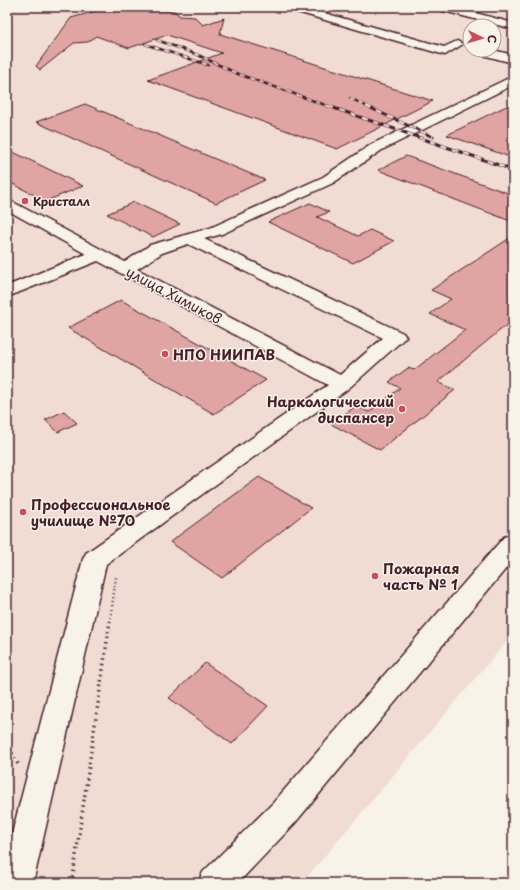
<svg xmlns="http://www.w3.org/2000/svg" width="520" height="890" font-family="'Playpen Sans',sans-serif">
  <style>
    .built { fill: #f0dcd3; fill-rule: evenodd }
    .building { fill: #e0a5a3; stroke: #4a1f2b }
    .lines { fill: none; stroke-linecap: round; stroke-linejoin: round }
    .minor-casing { stroke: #4a1f2b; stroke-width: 3 }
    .path-far1 { stroke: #4a1f2b; stroke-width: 2.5; stroke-dasharray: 1 3; stroke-linecap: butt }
    .path { stroke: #4a1f2b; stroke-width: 3.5; stroke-dasharray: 1.5 4; stroke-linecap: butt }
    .minor { fill: #f7f3e8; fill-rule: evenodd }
    .rail-far1-casing { stroke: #4a1f2b; stroke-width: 2.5 }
    .rail-casing { stroke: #4a1f2b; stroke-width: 3 }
    .rail-far1 { stroke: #f7f3e8; stroke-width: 1.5; stroke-dasharray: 5; stroke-linecap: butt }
    .rail { stroke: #f7f3e8; stroke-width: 2; stroke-dasharray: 6; stroke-linecap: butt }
    .poi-dot { fill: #d1495b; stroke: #f7f3e8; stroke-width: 1.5 }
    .labels { text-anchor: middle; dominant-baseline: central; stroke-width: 3; stroke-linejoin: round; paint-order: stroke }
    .far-poi-label { font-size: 12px; font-weight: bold; fill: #4a1f2b; stroke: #f7f3e8; text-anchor: start }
    .street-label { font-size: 14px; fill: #4a1f2b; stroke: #f7f3e8 }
    .poi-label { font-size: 14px; font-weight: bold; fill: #4a1f2b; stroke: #f7f3e8; text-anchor: start }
  </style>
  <rect width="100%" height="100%" fill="#f7f3e8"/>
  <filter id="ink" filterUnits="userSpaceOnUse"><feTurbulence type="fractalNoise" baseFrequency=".025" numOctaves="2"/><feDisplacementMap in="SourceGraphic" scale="8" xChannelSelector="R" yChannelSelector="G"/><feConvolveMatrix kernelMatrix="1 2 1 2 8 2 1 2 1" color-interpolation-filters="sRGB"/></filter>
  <g filter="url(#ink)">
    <!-- built -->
    <path class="built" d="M 7,7 L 513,7 L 513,634 L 302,883 L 7,883 ZM 470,26 L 494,26 L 494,50 L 470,50 Z"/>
    <!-- building -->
    <path class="building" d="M 110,7 L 156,7 L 156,9 L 174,11 L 180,16 L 195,17 L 203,25 L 224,18 L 220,34 L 433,101 L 337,149 L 148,80 L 222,53 L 167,35 L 129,48 L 96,36 L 88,42 L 74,43 L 40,70 L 36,66 L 71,18 Z
      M 513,103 L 513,158 L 447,135 L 498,110 Z
      M 85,104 L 265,180 L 216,203 L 36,122 Z
      M 7,149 L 77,183 L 83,186 L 46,201 L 7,181 Z
      M 406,156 L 513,195 L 513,222 L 378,170 Z
      M 134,202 L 180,224 L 153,237 L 107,214 Z
      M 310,203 L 329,212 L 317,217 L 358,236 L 370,230 L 394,241 L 353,263 L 268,222 Z
      M 513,236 L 513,331 L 504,327 L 438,382 L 455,390 L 380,450 L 331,424 L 356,406 L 369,412 L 400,388 L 389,382 L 408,368 L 414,370 L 465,330 L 430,314 L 451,299 L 431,290 Z
      M 121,300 L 266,380 L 214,414 L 68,328 Z
      M 64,411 L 77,423 L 58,432 L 45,420 Z
      M 259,477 L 311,508 L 222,578 L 170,542 Z
      M 205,663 L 268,706 L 232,744 L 169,698 Z"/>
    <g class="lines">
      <!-- minor casing -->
      <g class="minor-casing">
        <path id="minor" d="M 286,7 L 303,7 L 444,47 L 457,41 L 463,44 L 445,55 L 287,9 Z
          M 435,7 L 453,7 L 513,23 L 513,29 L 436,9 Z
          M 473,50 L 493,50 L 513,55 L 513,63 L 475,53 Z
          M 513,76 L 513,85 L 382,150 L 333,183 L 222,234 L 204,239 L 403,333 L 406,337 L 349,388 L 106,564 L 33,883 L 7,883 L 7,853 L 83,559 L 86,553 L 328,385 L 98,261 L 7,297 L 7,286 L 86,254 L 7,210 L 7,199 L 125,262 L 150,245 L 210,228 L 323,177 L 372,144 ZM 188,244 L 383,338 L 340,375 L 137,269 L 162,253 Z
          M 513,534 L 513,560 L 295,823 L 238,883 L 198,883 L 203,872 L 273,803 L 504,537 Z"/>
      </g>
      <!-- path-far1 -->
      <path class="path-far1" d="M 110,622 L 116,577"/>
      <!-- path -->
      <path class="path" d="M 7,743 L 19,766
        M 72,883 L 110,621"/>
      <!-- minor -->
      <use href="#minor" class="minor"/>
      <!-- rail-far1 casing -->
      <g class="rail-far1-casing">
        <path id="rail-far1" d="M 504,7 L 513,9
          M 157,40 L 198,55 L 238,74 L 331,107
          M 145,44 L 208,65
          M 350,98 L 368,107"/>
      </g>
      <!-- rail casing -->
      <g class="rail-casing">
        <path id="rail" d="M 328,106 L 513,170
          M 366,106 L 433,137"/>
      </g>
      <!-- rail-far1 -->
      <use href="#rail-far1" class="rail-far1"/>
      <!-- rail -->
      <use href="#rail" class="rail"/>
    </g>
  </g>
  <!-- markers -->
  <g class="poi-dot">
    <circle cx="25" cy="201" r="4"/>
    <circle cx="165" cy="354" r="4"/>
    <circle cx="402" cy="409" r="4"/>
    <circle cx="23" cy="512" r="4"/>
    <circle cx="375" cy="576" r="4"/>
  </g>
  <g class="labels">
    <!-- far-poi labels -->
    <g class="far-poi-label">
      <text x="33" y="201">Кристалл</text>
    </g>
    <!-- street labels -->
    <g class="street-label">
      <text transform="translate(174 295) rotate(28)">улица Химиков</text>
    </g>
    <!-- poi labels -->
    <g class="poi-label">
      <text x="173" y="354">НПО НИИПАВ</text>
      <text x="394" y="401" text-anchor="end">Наркологический<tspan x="394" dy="16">диспансер</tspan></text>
      <text x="31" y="504">Профессиональное<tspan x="31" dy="16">училище №70</tspan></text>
      <text x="383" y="568">Пожарная<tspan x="383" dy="16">часть № 1</tspan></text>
    </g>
  </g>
  <!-- margin -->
  <rect width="520" height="890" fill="none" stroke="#f7f3e8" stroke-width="24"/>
  <rect x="12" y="12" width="496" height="866" fill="none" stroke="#4a1f2b" stroke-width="1.5" filter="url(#ink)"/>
  <!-- north arrow -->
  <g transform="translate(482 38) rotate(95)"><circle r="19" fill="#f7f3e8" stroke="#b29e9c"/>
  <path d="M0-3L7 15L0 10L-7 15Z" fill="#d1495b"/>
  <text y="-6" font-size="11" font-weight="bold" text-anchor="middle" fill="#4a1f2b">С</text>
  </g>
</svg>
